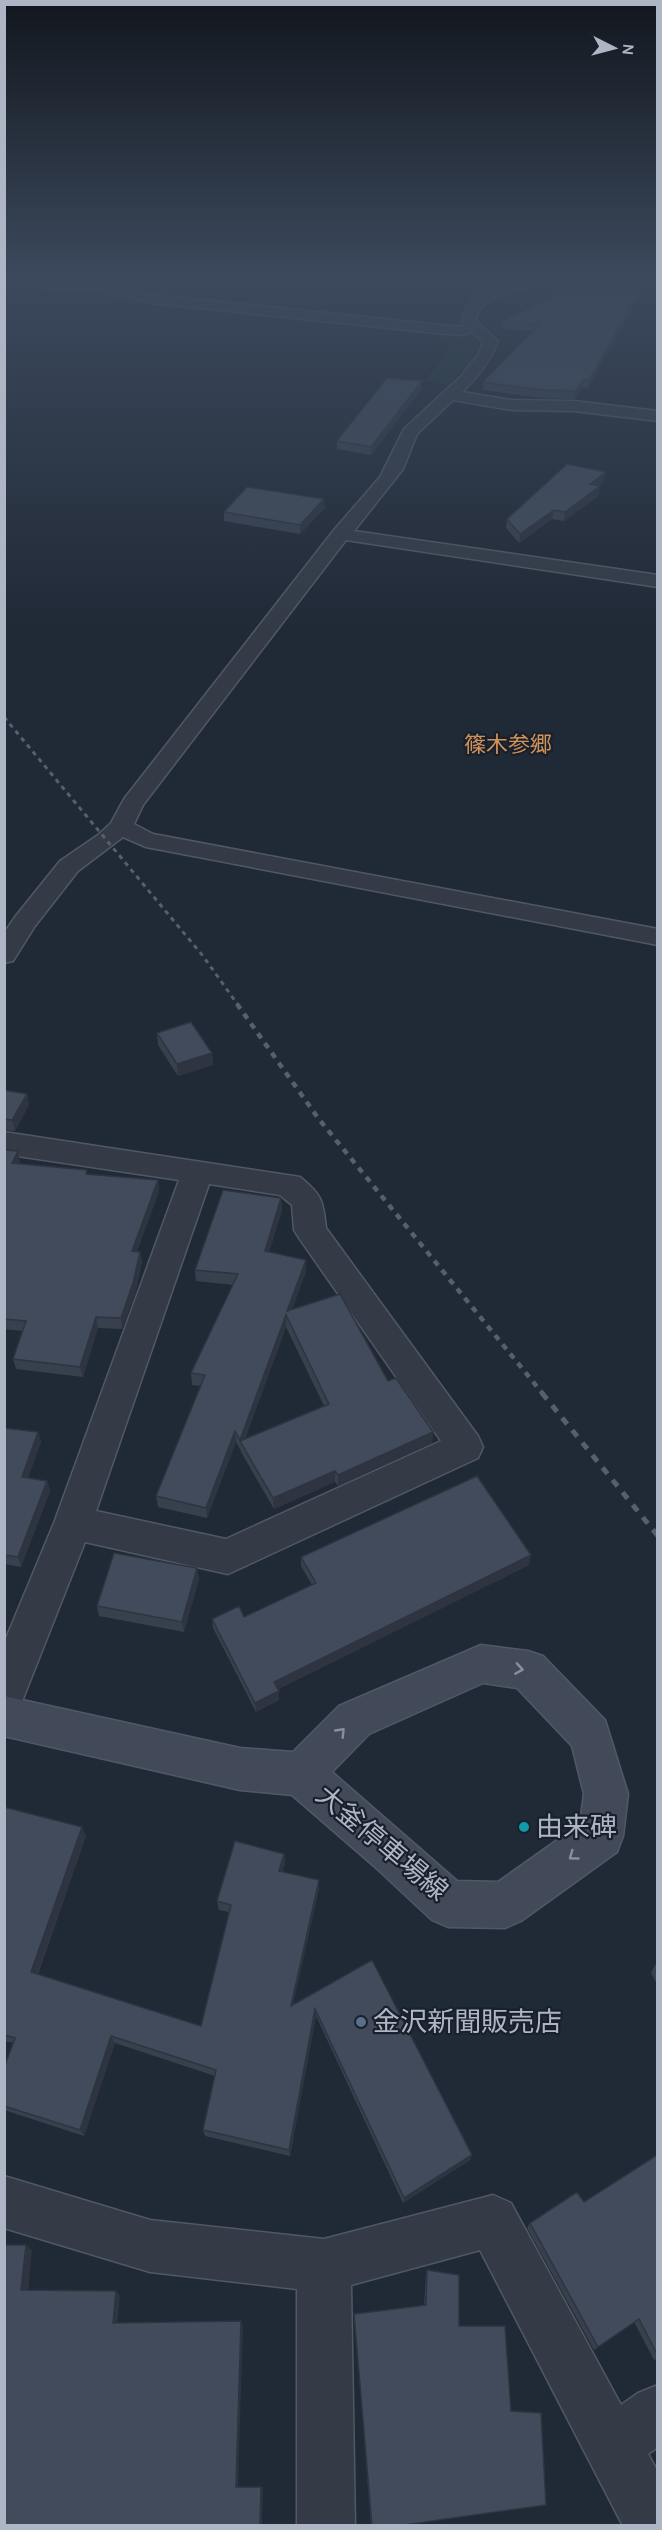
<svg xmlns="http://www.w3.org/2000/svg" width="662" height="2530" font-family="Karla,'Noto Sans JP',sans-serif">
  <style>
    .green { fill: #233638 }
    .lines { fill: none; stroke-linecap: round; stroke-linejoin: round }
    .minor-casing { stroke: #515865; stroke-width: 3 }
    .secondary-casing { stroke: #515865; stroke-width: 3 }
    .minor { fill: #343b47; fill-rule: evenodd }
    .secondary { fill: #424a5a; fill-rule: evenodd }
    .rail-far2 { stroke: #555f6e; stroke-width: 3; stroke-dasharray: 4.5 4.5; stroke-linecap: butt }
    .rail-far1 { stroke: #555f6e; stroke-width: 4.5; stroke-dasharray: 6 6; stroke-linecap: butt }
    .rail { stroke: #555f6e; stroke-width: 5; stroke-dasharray: 8 8; stroke-linecap: butt }
    .wall { fill: #38404e; fill-rule: evenodd }
    .shaded-wall { fill: #2e3440 }
    .building { fill: #414b5b; stroke: #2e3440; stroke-width: 1.5 }
    .oneway { stroke: #88909f }
    .culture-dot { fill: #0f9aa8; stroke: #19202b; stroke-width: 2 }
    .service-dot { fill: #5c6f8a; stroke: #19202b; stroke-width: 2 }
    .labels { text-anchor: middle; dominant-baseline: central; stroke-width: 4.5; stroke-linejoin: round; paint-order: stroke }
    .far-quarter-label { font-size: 22px; fill: #d1935c; stroke: #19202b }
    .near-poi-label { font-size: 27px; fill: #aeb5c4; stroke: #19202b; text-anchor: start }
    .near-street-label { font-size: 27px; fill: #aeb5c4; stroke: #19202b }
  </style>
  <rect width="100%" height="100%" fill="#202936"/>
  <!-- green -->
  <path class="green" d="M 429,331 L 474,335 L 480,344 L 471,361 L 448,385 L 425,381 L 451,348 Z"/>
  <g class="lines">
    <!-- minor casing -->
    <g class="minor-casing">
      <path id="minor" d="M 4,278 L 89,281 L 152,295 L 461,327 L 465,326 L 462,322 C 464,317 464,309 468,304 C 495,271 581,278 620,278 L 614,282 C 583,283 501,282 481,308 C 478,311 477,317 476,321 L 498,341 C 490,362 478,377 462,392 L 512,400 L 574,401 L 658,411 L 658,421 L 574,411 L 512,410 L 453,400 L 417,434 L 403,469 L 354,531 L 658,575 L 658,587 L 346,540 L 143,805 L 134,824 L 153,834 L 658,929 L 658,945 L 146,847 L 123,837 L 78,871 L 35,926 L 13,961 L 4,963 L 4,933 L 15,917 L 60,861 L 98,835 L 111,823 L 124,799 L 334,530 L 380,477 L 404,429 L 461,376 L 478,355 L 483,342 L 472,332 L 461,335 L 435,333 L 152,303 L 89,289 L 4,286 Z
        M 4,1132 L 300,1177 C 322,1195 323,1200 326,1228 L 478,1436 L 483,1447 L 478,1458 L 228,1574 L 85,1542 L 19,1709 L 4,1715 L 4,1643 L 54,1523 L 179,1180 L 4,1154 ZM 209,1184 L 280,1195 L 292,1205 L 294,1230 L 299,1238 L 441,1441 L 226,1539 L 96,1511 Z
        M 4,2176 L 150,2220 L 324,2239 L 493,2195 L 511,2203 L 621,2405 L 638,2393 L 658,2385 L 658,2447 L 648,2454 L 658,2472 L 658,2526 L 623,2526 L 480,2250 L 351,2285 L 355,2526 L 297,2526 L 297,2289 L 150,2272 L 4,2228 Z"/>
    </g>
    <!-- secondary casing -->
    <g class="secondary-casing">
      <path id="secondary" d="M 481,1645 L 528,1651 L 543,1656 L 605,1720 L 628,1794 L 623,1836 L 617,1852 L 521,1921 L 505,1928 L 448,1927 L 432,1920 L 374,1866 L 292,1795 L 240,1790 L 4,1736 L 4,1696 L 240,1748 L 293,1752 L 339,1706 ZM 483,1683 L 517,1688 L 572,1746 L 584,1794 L 580,1824 L 498,1882 L 457,1881 L 332,1772 L 369,1734 Z"/>
    </g>
    <!-- minor -->
    <use href="#minor" class="minor"/>
    <!-- secondary -->
    <use href="#secondary" class="secondary"/>
    <!-- rail-far2 -->
    <path class="rail-far2" d="M 4,717 L 203,956 L 238,1005"/>
    <!-- rail-far1 -->
    <path class="rail-far1" d="M 237,1004 L 318,1118 L 543,1394"/>
    <!-- rail -->
    <path class="rail" d="M 542,1393 L 658,1536"/>
  </g>
  <!-- wall -->
  <path class="wall" d="M 575,289 L 641,289 L 640,296 L 588,388 L 583,387 L 574,399 L 541,398 L 483,390 L 483,382 L 533,331 L 502,329 L 502,322 Z
    M 422,389 L 371,455 L 337,449 L 337,441 Z
    M 604,482 L 598,486 L 600,486 L 598,496 L 564,521 L 552,519 L 519,543 L 506,528 L 507,519 Z
    M 325,508 L 300,534 L 224,521 L 224,512 Z
    M 157,1033 L 212,1053 L 213,1065 L 178,1076 L 158,1045 Z
    M 4,1090 L 27,1094 L 29,1105 L 15,1131 L 4,1130 Z
    M 4,1150 L 20,1162 L 19,1164 L 88,1174 L 158,1180 L 159,1191 L 137,1251 L 140,1252 L 142,1262 L 135,1294 L 122,1329 L 98,1328 L 83,1377 L 16,1369 L 13,1359 L 22,1331 L 4,1329 Z
    M 281,1198 L 282,1210 L 269,1252 L 306,1260 L 306,1271 L 292,1309 L 388,1381 L 433,1432 L 432,1443 L 338,1486 L 335,1482 L 274,1509 L 241,1452 L 241,1450 L 241,1451 L 236,1442 L 207,1518 L 158,1507 L 156,1496 L 201,1386 L 192,1385 L 191,1373 L 233,1285 L 196,1281 L 195,1270 ZM 286,1327 L 324,1406 L 245,1439 Z
    M 4,1428 L 38,1432 L 41,1442 L 28,1478 L 47,1481 L 50,1491 L 21,1567 L 4,1564 Z
    M 301,1557 L 529,1565 L 278,1689 L 279,1700 L 256,1712 L 213,1628 L 212,1619 L 244,1617 L 312,1585 L 301,1566 Z
    M 197,1568 L 199,1579 L 184,1632 L 99,1616 L 97,1606 Z
    M 4,1807 L 86,1836 L 38,1974 L 201,2026 L 229,1912 L 219,1910 L 217,1901 L 284,1854 L 285,1863 L 282,1872 L 319,1889 L 293,2004 L 372,1960 L 472,2155 L 470,2160 L 403,2203 L 316,2016 L 290,2156 L 205,2136 L 203,2130 L 215,2076 L 115,2043 L 84,2136 L 4,2110 L 4,2068 L 14,2043 L 4,2041 Z
    M 657,1964 L 657,1984 L 651,1973 L 655,1965 Z
    M 657,2155 L 657,2359 L 654,2360 L 634,2322 L 594,2350 L 527,2228 L 530,2223 L 584,2202 Z
    M 427,2270 L 459,2275 L 397,2526 L 371,2526 L 354,2314 L 424,2306 L 426,2274 Z"/>
  <!-- shaded-wall -->
  <path class="shaded-wall" d="M 641,289 L 640,296 L 588,388 L 589,380 Z
    M 584,380 L 583,387 L 574,399 L 575,391 Z
    M 422,381 L 422,389 L 371,455 L 371,447 Z
    M 606,472 L 604,482 L 588,493 L 590,484 Z
    M 600,486 L 598,496 L 564,521 L 565,512 Z
    M 324,499 L 325,508 L 300,534 L 300,525 Z
    M 554,510 L 552,519 L 519,543 L 520,534 Z
    M 212,1053 L 213,1065 L 178,1076 L 177,1064 Z
    M 27,1094 L 29,1105 L 15,1131 L 12,1120 Z
    M 18,1151 L 20,1162 L 15,1174 L 12,1163 Z
    M 158,1180 L 159,1191 L 133,1262 L 132,1251 Z
    M 281,1198 L 282,1210 L 266,1263 L 265,1251 Z
    M 140,1252 L 142,1262 L 135,1294 L 122,1329 L 121,1318 Z
    M 306,1260 L 306,1271 L 288,1321 L 287,1311 Z
    M 286,1315 L 286,1327 L 243,1445 L 240,1441 L 241,1451 L 240,1440 Z
    M 96,1317 L 98,1328 L 83,1377 L 80,1367 Z
    M 235,1431 L 236,1442 L 207,1518 L 206,1508 Z
    M 38,1432 L 41,1442 L 25,1487 L 22,1477 Z
    M 433,1432 L 432,1443 L 338,1486 L 338,1475 Z
    M 335,1471 L 335,1482 L 274,1509 L 273,1498 Z
    M 47,1481 L 50,1491 L 21,1567 L 18,1557 Z
    M 531,1555 L 529,1565 L 275,1691 L 274,1682 Z
    M 197,1568 L 199,1579 L 184,1632 L 182,1622 Z
    M 279,1691 L 279,1700 L 256,1712 L 255,1703 Z
    M 82,1827 L 86,1836 L 35,1980 L 31,1972 Z
    M 284,1854 L 285,1863 L 280,1880 L 279,1871 Z
    M 319,1880 L 319,1889 L 291,2013 L 291,2006 Z
    M 315,2009 L 316,2016 L 290,2156 L 289,2150 Z
    M 111,2036 L 115,2043 L 84,2136 L 80,2130 Z
    M 472,2155 L 470,2160 L 403,2203 L 404,2198 Z
    M 26,2245 L 32,2250 L 28,2295 L 21,2290 Z
    M 116,2291 L 120,2296 L 117,2327 L 113,2323 Z
    M 241,2321 L 243,2325 L 238,2487 L 236,2487 Z
    M 261,2487 L 263,2487 L 262,2526 L 260,2526 Z"/>
  <!-- building -->
  <path class="building" d="M 605,282 L 641,289 L 589,380 L 584,380 L 575,391 L 542,390 L 483,382 L 540,324 L 502,322 L 570,288 L 575,289 L 585,284 L 600,284 Z
    M 387,378 L 422,381 L 371,447 L 337,441 Z
    M 567,464 L 606,472 L 590,484 L 600,486 L 565,512 L 554,510 L 520,534 L 507,519 Z
    M 247,487 L 324,499 L 300,525 L 224,512 Z
    M 191,1022 L 212,1053 L 177,1064 L 157,1033 Z
    M 4,1090 L 27,1094 L 12,1120 L 4,1119 Z
    M 4,1150 L 18,1151 L 12,1163 L 87,1170 L 86,1174 L 158,1180 L 132,1251 L 140,1252 L 133,1283 L 121,1318 L 96,1317 L 80,1367 L 13,1359 L 26,1321 L 4,1319 Z
    M 223,1190 L 281,1198 L 265,1251 L 306,1260 L 287,1311 L 340,1294 L 388,1381 L 396,1378 L 433,1432 L 338,1475 L 335,1471 L 273,1498 L 240,1441 L 329,1404 L 286,1315 L 240,1440 L 235,1431 L 206,1508 L 156,1496 L 205,1375 L 191,1373 L 238,1274 L 195,1270 Z
    M 4,1428 L 38,1432 L 22,1477 L 47,1481 L 18,1557 L 4,1555 Z
    M 477,1476 L 531,1555 L 274,1682 L 279,1691 L 255,1703 L 212,1619 L 239,1606 L 244,1617 L 316,1583 L 301,1557 Z
    M 114,1553 L 197,1568 L 182,1622 L 97,1606 Z
    M 4,1807 L 82,1827 L 31,1972 L 201,2026 L 231,1905 L 217,1901 L 235,1841 L 284,1854 L 279,1871 L 319,1880 L 291,2006 L 372,1960 L 472,2155 L 404,2198 L 315,2009 L 289,2150 L 203,2130 L 216,2070 L 111,2036 L 80,2130 L 4,2106 L 4,2068 L 15,2038 L 4,2035 Z
    M 657,2155 L 657,2354 L 639,2319 L 598,2347 L 530,2223 L 577,2192 L 584,2202 Z
    M 4,2245 L 26,2245 L 21,2290 L 116,2291 L 113,2323 L 241,2321 L 236,2487 L 261,2487 L 260,2526 L 4,2526 Z
    M 427,2270 L 459,2275 L 459,2326 L 505,2326 L 511,2411 L 541,2413 L 546,2505 L 397,2526 L 372,2526 L 354,2314 L 426,2305 Z"/>
  <!-- one-way arrows -->
  <defs><path id="oneway-chevron" d="M-2-3.5L2.5 0L-2 3.5" fill="none" stroke-width="1.6" stroke-linecap="round" stroke-linejoin="round" transform="scale(1.5)"/></defs>
  <g class="oneway">
    <use href="#oneway-chevron" transform="translate(519 1669) rotate(9)"/>
    <use href="#oneway-chevron" transform="translate(341 1732) rotate(-46)"/>
    <use href="#oneway-chevron" transform="translate(573 1856) rotate(144)"/>
  </g>
  <!-- sky -->
  <linearGradient id="sky" x2="0" y2="1"><stop stop-color="#12171e"/><stop offset="0.44" stop-color="#3c495d"/><stop offset="1" stop-color="#3c495d" stop-opacity="0"/></linearGradient>
  <rect width="662" height="632" fill="url(#sky)"/>
  <!-- markers -->
  <circle class="culture-dot" cx="524" cy="1827" r="6"/>
  <circle class="service-dot" cx="361" cy="2022" r="6"/>
  <g class="labels">
    <!-- far-quarter labels -->
    <g class="far-quarter-label">
      <text x="508" y="745">篠木参郷</text>
    </g>
    <!-- near-poi labels -->
    <g class="near-poi-label">
      <text x="536" y="1827">由来碑</text>
      <text x="373" y="2022">金沢新聞販売店</text>
    </g>
    <!-- near-street labels -->
    <g class="near-street-label">
      <text transform="translate(382 1843) rotate(40)">大釜停車場線</text>
    </g>
  </g>
  <!-- border -->
  <rect width="662" height="2530" fill="none" stroke="#aeb5c4" stroke-width="12"/>
  <!-- north arrow -->
  <g transform="translate(614 48) rotate(96)" stroke="#19202b" stroke-width="4.5" paint-order="stroke">
  <path d="M0-4.5L10 22L0 15L-10 22Z" fill="#aeb5c4"/>
  <text y="-9" font-size="16" font-weight="bold" text-anchor="middle" fill="#aeb5c4">N</text>
  </g>
</svg>
